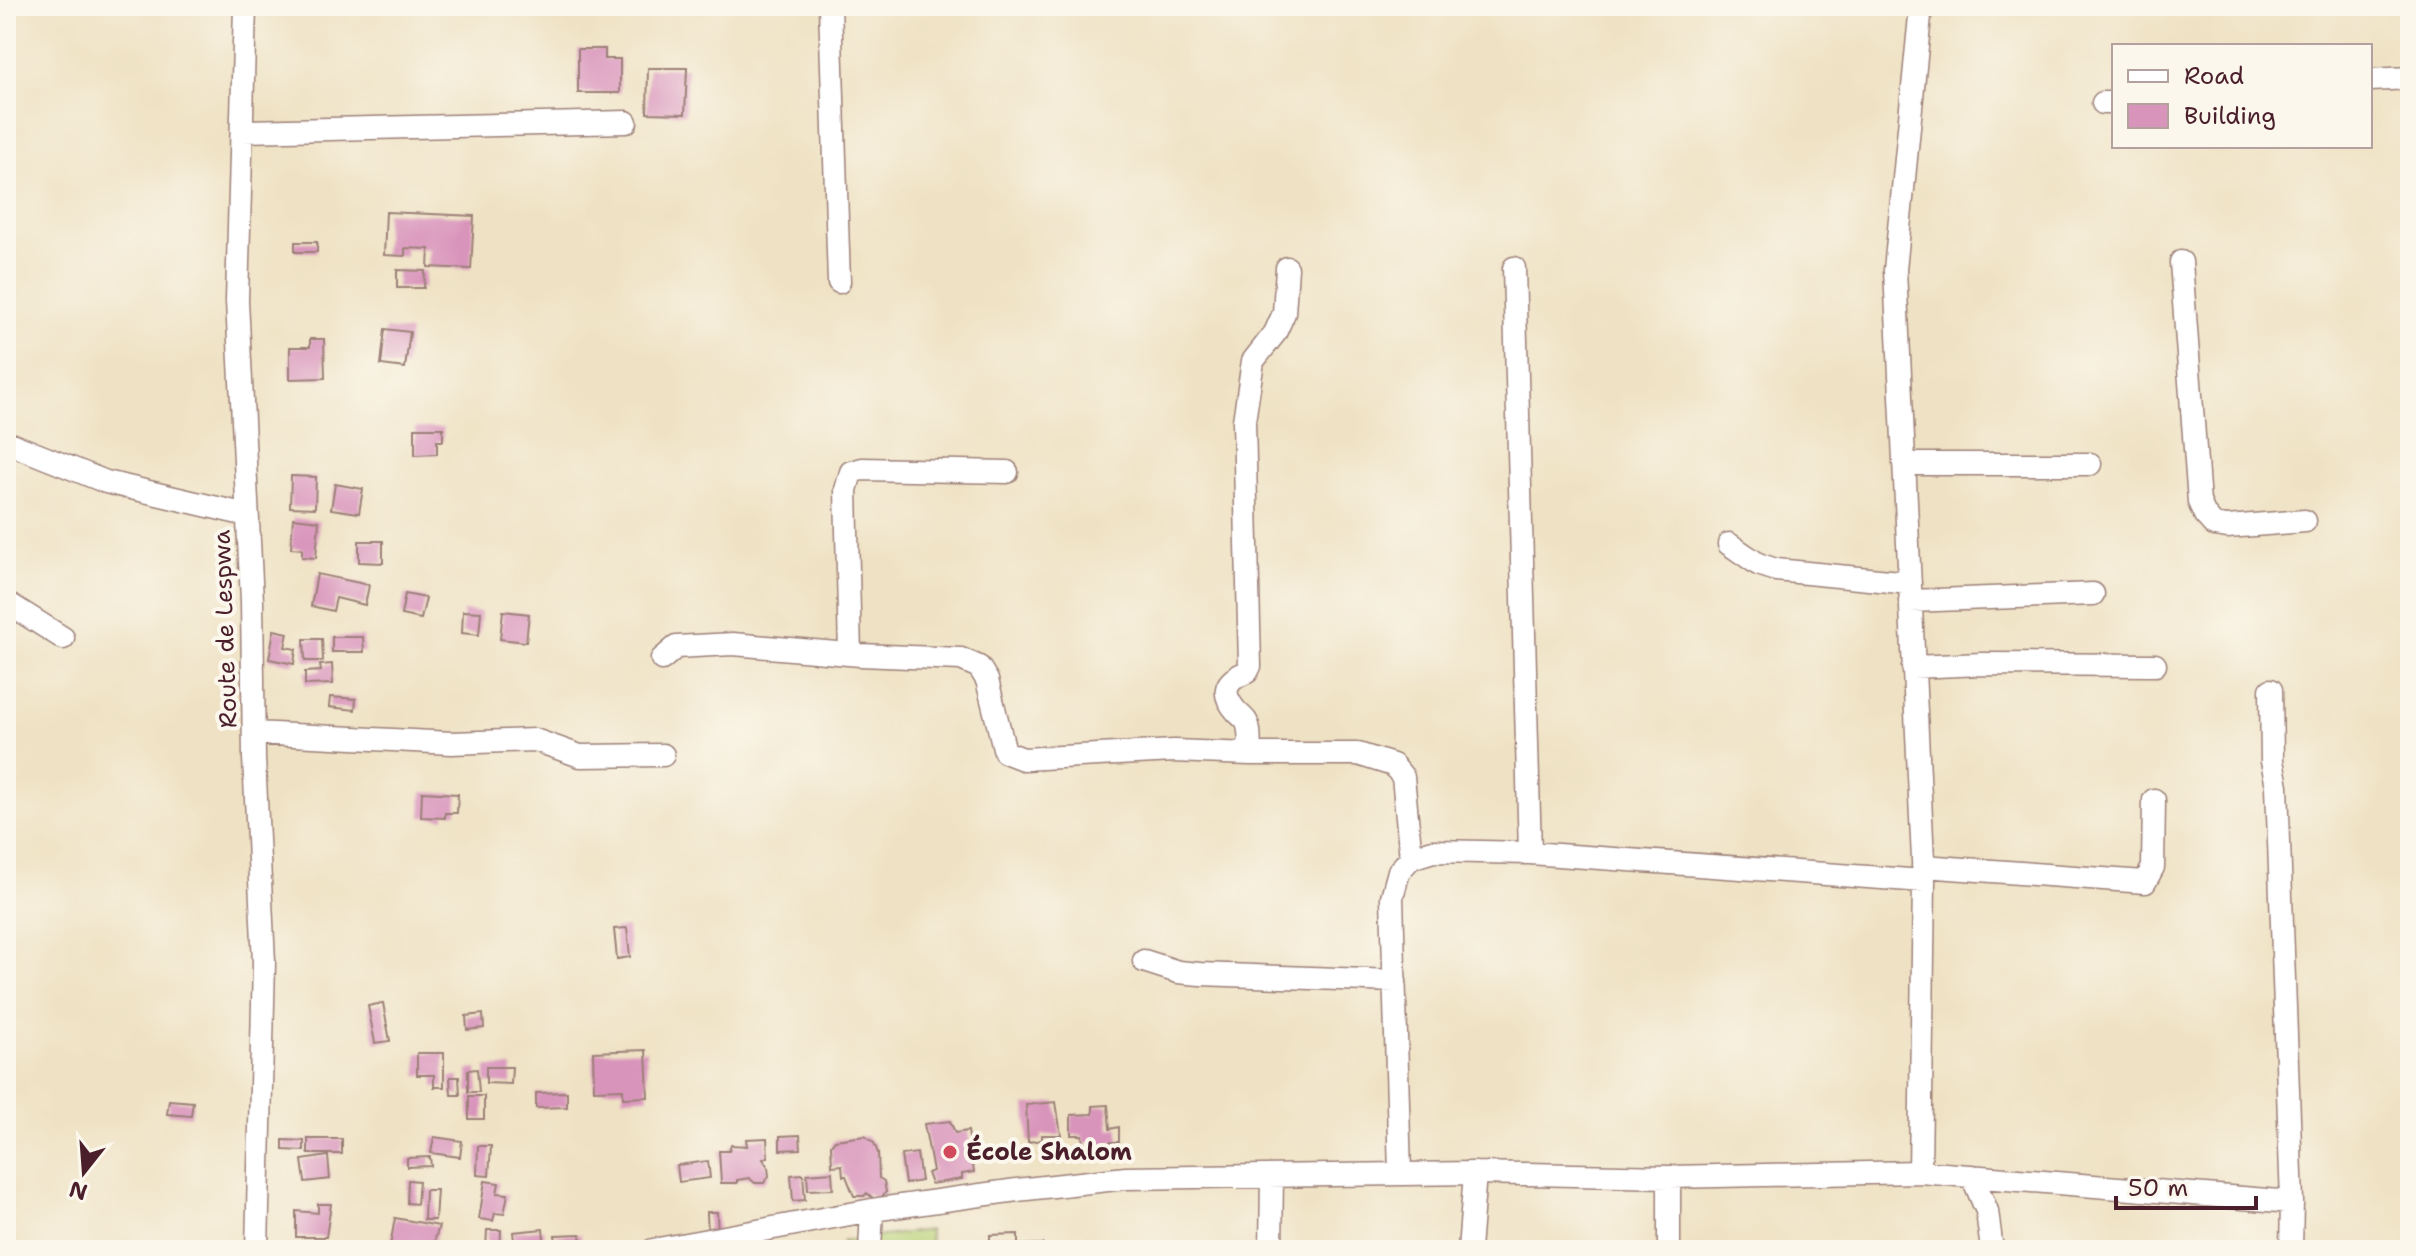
<svg xmlns="http://www.w3.org/2000/svg" width="2416" height="1256" font-family="'Shantell Sans',sans-serif">
  <style>
    .green { fill: #b8d074; stroke: #817850; stroke-width: 2 }
    .building { fill: #d994bc }
    .lines { fill: none; stroke-linecap: round; stroke-linejoin: round }
    .minor-casing { stroke: #9c8078; stroke-width: 25 }
    .minor { stroke: #fff; stroke-width: 22 }
    .poi-dot { fill: #d1495b; stroke: #fbf7ec; stroke-width: 3 }
    .labels { text-anchor: middle; dominant-baseline: central; stroke-width: 8; stroke-linejoin: round; paint-order: stroke }
    .street-label { font-size: 24px; fill: #4a1f2b; stroke: #fbf7ec }
    .poi-label { font-size: 24px; font-weight: bold; fill: #4a1f2b; stroke: #fbf7ec; text-anchor: start }
  </style>
  <rect width="100%" height="100%" fill="#fbf7ec"/>
  <filter id="ink" filterUnits="userSpaceOnUse"><feTurbulence type="fractalNoise" baseFrequency=".0125" numOctaves="2"/><feDisplacementMap in="SourceGraphic" scale="16" xChannelSelector="R" yChannelSelector="G"/><feConvolveMatrix kernelMatrix="1 2 1 2 8 2 1 2 1" color-interpolation-filters="sRGB"/></filter>
  <filter id="wash" filterUnits="userSpaceOnUse"><feTurbulence type="fractalNoise" baseFrequency=".006" numOctaves="4" result="noise"/><feDisplacementMap in="SourceGraphic" scale="32" xChannelSelector="R" yChannelSelector="G"/><feGaussianBlur stdDeviation="1.8" result="paint"/><feColorMatrix in="noise" values="0 0 0 0 0 0 0 0 0 0 0 0 0 0 0 0 0 1.4 0 .05"/><feComposite in="paint" operator="in"/></filter>
  <g filter="url(#wash)">
    <rect width="100%" height="100%" fill="#efe2c4"/>
    <!-- green -->
    <path class="green" d="M 929,1230 L 932,1250 L 844,1250 L 843,1241 Z"/>
    <g id="blocks">
      <!-- building -->
      <path class="building" d="M 578,49 L 605,49 L 605,59 L 620,59 L 620,93 L 578,93 Z
        M 648,68 L 687,68 L 685,114 L 647,113 Z
        M 386,212 L 474,216 L 471,269 L 428,267 L 429,249 L 405,248 L 405,256 L 384,255 Z
        M 295,242 L 317,242 L 317,252 L 295,252 Z
        M 397,270 L 425,271 L 424,288 L 397,288 Z
        M 385,329 L 410,332 L 405,368 L 381,365 Z
        M 310,339 L 324,339 L 325,378 L 290,379 L 290,347 L 310,347 Z
        M 415,428 L 443,428 L 443,441 L 437,441 L 437,454 L 415,455 Z
        M 291,476 L 316,477 L 315,508 L 290,507 Z
        M 335,484 L 363,489 L 359,513 L 331,509 Z
        M 293,518 L 319,521 L 316,558 L 302,557 L 302,549 L 291,548 Z
        M 359,541 L 383,541 L 383,563 L 359,562 Z
        M 317,574 L 369,585 L 365,605 L 336,598 L 333,611 L 311,606 Z
        M 405,594 L 426,598 L 421,619 L 401,615 Z
        M 463,611 L 481,612 L 479,635 L 462,633 Z
        M 503,611 L 529,614 L 526,642 L 500,639 Z
        M 274,630 L 288,633 L 285,647 L 296,649 L 294,664 L 269,659 Z
        M 332,637 L 363,637 L 364,652 L 332,652 Z
        M 304,639 L 322,639 L 323,661 L 305,661 Z
        M 332,664 L 333,684 L 305,685 L 305,672 L 321,671 L 320,665 Z
        M 330,697 L 356,699 L 355,710 L 329,707 Z
        M 422,792 L 458,794 L 457,813 L 445,813 L 445,818 L 421,817 Z
        M 627,928 L 630,957 L 617,959 L 614,929 Z
        M 383,1003 L 390,1041 L 375,1043 L 368,1006 Z
        M 483,1014 L 484,1028 L 467,1030 L 466,1016 Z
        M 646,1050 L 648,1097 L 623,1098 L 623,1089 L 594,1090 L 593,1052 Z
        M 417,1053 L 444,1053 L 444,1087 L 434,1087 L 434,1075 L 417,1075 Z
        M 486,1067 L 512,1067 L 511,1084 L 486,1083 Z
        M 477,1069 L 479,1092 L 468,1092 L 468,1070 Z
        M 450,1077 L 459,1077 L 460,1095 L 451,1095 Z
        M 567,1092 L 567,1107 L 536,1108 L 536,1093 Z
        M 469,1096 L 484,1096 L 484,1119 L 469,1119 Z
        M 169,1100 L 193,1102 L 191,1116 L 167,1114 Z
        M 1056,1102 L 1061,1135 L 1042,1135 L 1042,1140 L 1028,1142 L 1026,1105 Z
        M 1108,1105 L 1110,1129 L 1119,1127 L 1119,1142 L 1110,1142 L 1110,1148 L 1097,1148 L 1096,1143 L 1083,1143 L 1082,1135 L 1071,1135 L 1071,1115 L 1093,1114 L 1093,1106 Z
        M 950,1121 L 955,1133 L 968,1131 L 974,1172 L 962,1174 L 962,1179 L 931,1184 L 927,1173 L 933,1171 L 924,1124 Z
        M 800,1135 L 801,1149 L 780,1150 L 780,1136 Z
        M 865,1136 L 874,1143 L 878,1153 L 879,1178 L 884,1181 L 886,1192 L 881,1198 L 873,1198 L 867,1193 L 864,1196 L 854,1196 L 846,1176 L 843,1176 L 842,1165 L 832,1166 L 831,1145 L 835,1140 Z
        M 434,1137 L 462,1141 L 460,1157 L 431,1153 Z
        M 767,1138 L 768,1157 L 763,1159 L 768,1167 L 769,1176 L 764,1183 L 755,1183 L 749,1178 L 737,1180 L 737,1183 L 721,1183 L 719,1151 L 729,1151 L 731,1145 L 747,1146 L 746,1139 Z
        M 308,1139 L 342,1139 L 342,1154 L 308,1154 Z
        M 283,1140 L 304,1141 L 304,1151 L 283,1150 Z
        M 478,1146 L 491,1146 L 489,1176 L 477,1175 Z
        M 917,1153 L 921,1181 L 905,1184 L 901,1155 Z
        M 328,1156 L 330,1179 L 305,1182 L 302,1160 Z
        M 430,1157 L 431,1166 L 407,1167 L 407,1158 Z
        M 708,1161 L 710,1178 L 679,1182 L 677,1165 Z
        M 832,1172 L 833,1189 L 808,1190 L 807,1174 Z
        M 803,1174 L 805,1200 L 793,1201 L 791,1175 Z
        M 408,1180 L 419,1181 L 417,1204 L 407,1203 Z
        M 485,1181 L 499,1183 L 497,1193 L 508,1194 L 504,1214 L 495,1213 L 493,1221 L 479,1219 Z
        M 425,1190 L 437,1190 L 435,1220 L 424,1220 Z
        M 318,1204 L 331,1204 L 326,1237 L 296,1237 L 296,1211 L 318,1213 Z
        M 707,1212 L 717,1212 L 718,1237 L 708,1237 Z
        M 395,1218 L 439,1226 L 432,1249 L 414,1245 L 413,1250 L 390,1246 Z
        M 543,1229 L 545,1246 L 515,1249 L 513,1232 Z
        M 487,1230 L 501,1230 L 500,1250 L 486,1250 Z
        M 581,1234 L 579,1250 L 557,1250 L 555,1235 Z
        M 1018,1234 L 1018,1245 L 1043,1244 L 1043,1250 L 990,1250 L 990,1235 Z"/>
    </g>
  </g>
  <g filter="url(#ink)">
    <use href="#blocks" fill-opacity="0" stroke="#9c8078" stroke-width="2"/>
    <g class="lines">
      <!-- minor casing -->
      <g class="minor-casing">
        <path id="minor" d="M 245,6 L 237,301 L 252,601 L 254,758 L 264,962 L 257,1250
          M 830,6 L 839,282
          M 2370,80 L 2410,78
          M 2103,103 L 2114,103
          M 242,131 L 626,122
          M 2181,262 L 2199,502 L 2205,515 L 2214,525 L 2227,527 L 2305,521
          M 1514,268 L 1530,853
          M 6,442 L 106,482 L 247,515
          M 1904,464 L 2090,464
          M 1729,544 L 1758,564 L 1776,570 L 1910,583
          M 1910,601 L 2093,594
          M 6,602 L 63,638
          M 850,654 L 846,490 L 851,472 L 862,469 L 1007,472
          M 662,659 L 676,647 L 733,644 L 860,655 L 961,659 L 979,667 L 987,680 L 1005,752 L 1023,759 L 1174,751 L 1250,754 L 1358,754 L 1393,765 L 1403,777 L 1411,858
          M 1913,667 L 1982,664 L 2155,665
          M 2271,690 L 2272,761 L 2277,786 L 2292,1202
          M 254,733 L 452,743 L 535,740 L 580,756 L 663,755
          M 1250,754 C 1249,745 1251,729 1246,721 C 1244,718 1239,714 1237,712 C 1219,692 1226,680 1247,672 L 1250,666 L 1244,421 L 1253,361 L 1275,333 L 1284,313 L 1287,268
          M 1923,866 L 2145,882 L 2153,867 L 2154,800
          M 1144,961 L 1178,972 L 1200,974 L 1395,981
          M 1920,1172 L 1924,881 L 1895,270 L 1921,6
          M 1400,1174 L 1392,897 L 1399,871 L 1411,858 L 1433,851 L 1530,853 L 1924,881
          M 1972,1176 L 1987,1211 L 1992,1250
          M 1669,1177 L 1669,1250
          M 653,1250 L 872,1210 L 1017,1190 L 1126,1178 L 1475,1173 L 1669,1177 L 1920,1172 L 2292,1202 L 2291,1250
          M 870,1250 L 872,1210
          M 1271,1250 L 1272,1176
          M 1469,1250 L 1475,1173"/>
      </g>
      <!-- minor -->
      <use href="#minor" class="minor"/>
    </g>
  </g>
  <!-- markers -->
  <circle class="poi-dot" cx="950" cy="1152" r="8"/>
  <g class="labels">
    <!-- street labels -->
    <g class="street-label">
      <text transform="translate(225 629) rotate(-92)">Route de Lespwa</text>
    </g>
    <!-- poi labels -->
    <g class="poi-label">
      <text x="966" y="1152">École Shalom</text>
    </g>
  </g>
  <!-- margin -->
  <rect width="2416" height="1256" fill="none" stroke="#fbf7ec" stroke-width="32"/>
  <!-- legend -->
  <rect x="2112" y="44" width="260" height="104" fill="#fbf7ec" stroke="#b4a19f" stroke-width="2"/>
  <rect x="2128" y="70" width="40" height="12" fill="#ffffff" stroke="#b4a19f" stroke-width="2"/>
  <text x="2184" y="84" font-size="24" fill="#4a1f2b">Road</text>
  <rect x="2128" y="104" width="40" height="24" fill="#d994bc" stroke="#b4a19f" stroke-width="2"/>
  <text x="2184" y="124" font-size="24" fill="#4a1f2b">Building</text>
  <!-- north arrow -->
  <g transform="translate(84 1172) rotate(197)" stroke="#fbf7ec" stroke-width="6" paint-order="stroke">
  <path d="M0-6L14 30L0 20L-14 30Z" fill="#4a1f2b"/>
  <text y="-12" font-size="22" font-weight="bold" text-anchor="middle" fill="#4a1f2b">N</text>
  </g>
  <!-- scale -->
  <path d="M2116 1196v12h140v-12" fill="none" stroke="#4a1f2b" stroke-width="4"/>
  <text x="2128" y="1196" font-size="24" fill="#4a1f2b" stroke="#fbf7ec" stroke-width="6" paint-order="stroke">50 m</text>
</svg>
